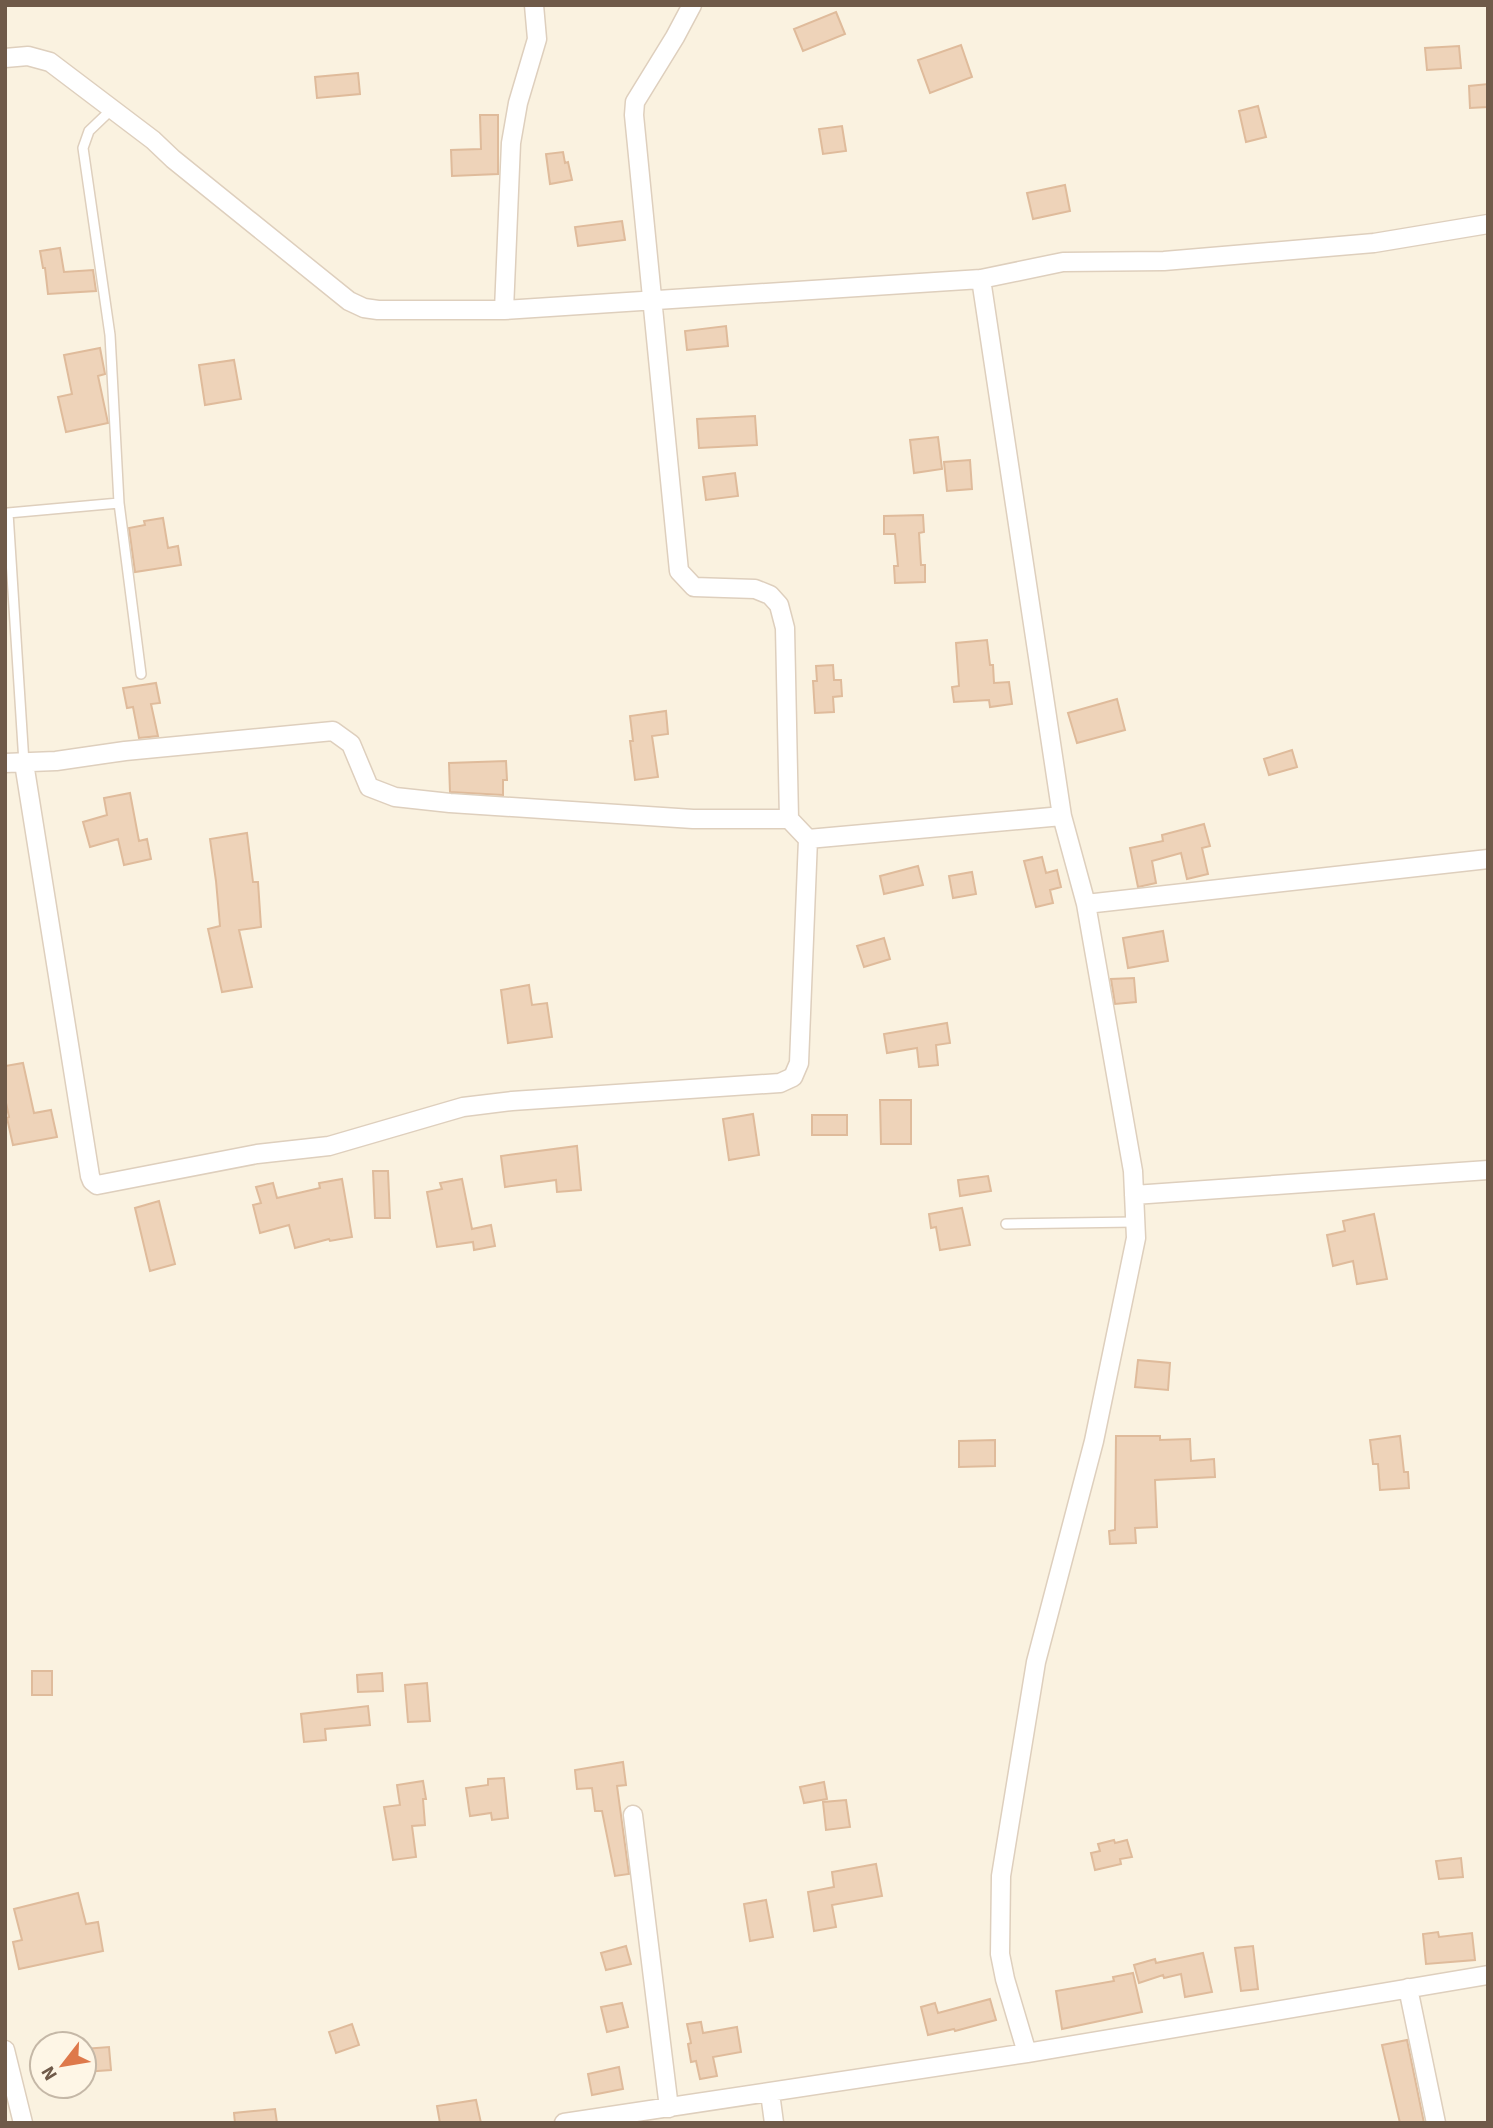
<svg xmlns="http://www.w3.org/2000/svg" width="1493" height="2128" font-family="'Source Sans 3',sans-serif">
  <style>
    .building { fill: #eed3b9; stroke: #dfbb9b; stroke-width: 2 }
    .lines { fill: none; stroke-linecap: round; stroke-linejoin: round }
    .lane-casing { stroke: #decfbd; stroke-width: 12 }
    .street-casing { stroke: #decfbd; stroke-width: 21 }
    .lane { stroke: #fff; stroke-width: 9 }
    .street { stroke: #fff; stroke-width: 18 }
  </style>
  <rect width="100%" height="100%" fill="#faf2e0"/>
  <!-- building -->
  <path class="building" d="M 836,12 L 845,34 L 803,51 L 794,29 Z
    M 961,45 L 972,77 L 930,93 L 918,60 Z
    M 1459,46 L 1461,68 L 1427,70 L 1425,48 Z
    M 358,73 L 360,94 L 317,98 L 315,77 Z
    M 1488,84 L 1488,107 L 1470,108 L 1469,86 Z
    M 1258,106 L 1266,137 L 1246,142 L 1239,111 Z
    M 480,115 L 498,115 L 498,174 L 452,176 L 451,150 L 481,149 Z
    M 842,126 L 846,151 L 823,154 L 819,129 Z
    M 563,152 L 565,163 L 568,162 L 572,180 L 550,184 L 546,154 Z
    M 1065,185 L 1070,211 L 1033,219 L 1027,193 Z
    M 622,221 L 625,240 L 578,246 L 575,227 Z
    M 60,248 L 64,272 L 93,270 L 96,291 L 48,294 L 45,268 L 43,268 L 40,251 Z
    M 726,326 L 728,346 L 687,350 L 685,331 Z
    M 100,348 L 105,374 L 98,376 L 108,423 L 66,432 L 58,397 L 72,394 L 64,355 Z
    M 234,360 L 241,399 L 205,405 L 199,365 Z
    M 755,416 L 757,445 L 699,448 L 697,419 Z
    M 938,437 L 942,469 L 914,473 L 910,440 Z
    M 970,460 L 972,489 L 947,491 L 944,462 Z
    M 735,473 L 738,496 L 706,500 L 703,477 Z
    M 923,515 L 924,532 L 919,533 L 921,565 L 925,565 L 925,582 L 895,583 L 894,566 L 898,566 L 895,534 L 884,534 L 884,516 Z
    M 163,518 L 168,548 L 178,546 L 181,565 L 135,572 L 129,528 L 145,525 L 144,521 Z
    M 987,640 L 990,665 L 993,665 L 994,683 L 1009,682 L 1012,704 L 990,707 L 989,700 L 954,702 L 952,687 L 959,686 L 956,643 Z
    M 833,665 L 834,680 L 841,680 L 842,696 L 833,697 L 834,712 L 815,713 L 813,681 L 817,681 L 816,666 Z
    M 156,683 L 160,703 L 151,704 L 158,736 L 139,738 L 133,707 L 127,708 L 123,688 Z
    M 1117,699 L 1125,730 L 1077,743 L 1068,713 Z
    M 666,711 L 668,734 L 652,736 L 658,777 L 635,780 L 630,741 L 633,741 L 630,716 Z
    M 1292,750 L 1297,767 L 1269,775 L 1264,759 Z
    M 506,761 L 507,780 L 503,780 L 503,795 L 450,792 L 449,763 Z
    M 130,793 L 139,841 L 147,839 L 151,859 L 124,865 L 118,839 L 90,847 L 83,822 L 107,815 L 104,798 Z
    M 1204,824 L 1210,846 L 1202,848 L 1208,874 L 1187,879 L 1181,853 L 1152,861 L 1156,883 L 1138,887 L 1130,848 L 1163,841 L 1162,835 Z
    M 247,833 L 253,882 L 258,882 L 261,927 L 239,930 L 252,987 L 222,992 L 208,929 L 220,926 L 216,881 L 210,839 Z
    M 1042,857 L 1046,873 L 1057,870 L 1061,887 L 1050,890 L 1053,903 L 1036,907 L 1024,861 Z
    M 918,866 L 923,885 L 884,894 L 880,876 Z
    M 972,872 L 976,894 L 953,898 L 949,876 Z
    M 1163,931 L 1168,961 L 1128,968 L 1123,938 Z
    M 884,938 L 890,959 L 864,967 L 857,946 Z
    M 1134,978 L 1136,1002 L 1115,1004 L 1111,979 Z
    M 529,985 L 532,1005 L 547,1003 L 552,1037 L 508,1043 L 501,990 Z
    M 947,1023 L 950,1043 L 936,1045 L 938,1065 L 919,1067 L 917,1048 L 887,1053 L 884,1034 Z
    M 23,1063 L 34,1113 L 51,1110 L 57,1137 L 13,1145 L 7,1118 L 9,1117 L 5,1098 L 5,1066 Z
    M 880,1100 L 911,1100 L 911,1144 L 881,1144 Z
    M 753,1114 L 759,1155 L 729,1160 L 723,1119 Z
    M 812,1115 L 847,1115 L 847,1135 L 812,1135 Z
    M 577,1146 L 581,1190 L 557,1192 L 556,1180 L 505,1187 L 501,1156 Z
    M 373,1171 L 388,1171 L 390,1218 L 375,1218 Z
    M 988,1176 L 991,1191 L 960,1196 L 958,1180 Z
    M 342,1179 L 352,1237 L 330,1241 L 329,1239 L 295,1248 L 289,1225 L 260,1233 L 253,1205 L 261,1203 L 256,1187 L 273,1183 L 277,1198 L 320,1188 L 319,1183 Z
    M 462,1179 L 472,1229 L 491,1225 L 495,1246 L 474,1250 L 473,1242 L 437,1247 L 427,1192 L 442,1189 L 440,1183 Z
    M 159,1201 L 175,1264 L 150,1271 L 135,1208 Z
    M 962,1208 L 970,1245 L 940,1250 L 936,1227 L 931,1228 L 929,1214 Z
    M 1374,1214 L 1387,1279 L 1357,1284 L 1353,1261 L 1333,1266 L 1327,1235 L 1345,1231 L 1343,1221 Z
    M 1138,1360 L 1170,1363 L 1168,1390 L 1135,1387 Z
    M 1116,1436 L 1160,1436 L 1160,1440 L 1190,1439 L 1191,1461 L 1214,1459 L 1215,1477 L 1155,1480 L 1157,1527 L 1135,1528 L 1136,1543 L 1110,1544 L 1109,1531 L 1115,1530 Z
    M 1400,1436 L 1404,1472 L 1408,1472 L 1409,1488 L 1380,1490 L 1378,1464 L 1373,1464 L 1370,1440 Z
    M 995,1440 L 995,1466 L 959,1467 L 959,1441 Z
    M 32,1671 L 52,1671 L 52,1695 L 32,1695 Z
    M 382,1673 L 383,1691 L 358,1692 L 357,1675 Z
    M 427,1683 L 430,1721 L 408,1722 L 405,1685 Z
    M 368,1706 L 370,1725 L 325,1729 L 326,1740 L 304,1742 L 301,1714 Z
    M 623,1762 L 626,1785 L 617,1786 L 629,1874 L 615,1876 L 602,1811 L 595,1811 L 592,1788 L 577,1789 L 575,1770 Z
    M 504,1778 L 508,1818 L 492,1820 L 491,1813 L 470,1816 L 466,1788 L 488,1785 L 488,1779 Z
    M 423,1781 L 426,1799 L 423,1799 L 425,1825 L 412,1826 L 416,1857 L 393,1860 L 384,1807 L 400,1805 L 397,1785 Z
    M 824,1782 L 827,1799 L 804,1803 L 800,1787 Z
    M 846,1800 L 850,1827 L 826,1830 L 823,1802 Z
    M 1114,1840 L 1115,1843 L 1127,1840 L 1132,1857 L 1120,1859 L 1121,1864 L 1095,1870 L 1091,1853 L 1100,1851 L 1098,1844 Z
    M 1461,1858 L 1463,1877 L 1439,1879 L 1436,1861 Z
    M 876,1864 L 882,1896 L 832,1905 L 836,1927 L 814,1931 L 808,1892 L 834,1887 L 832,1872 Z
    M 78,1893 L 86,1924 L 98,1922 L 103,1951 L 19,1969 L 13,1942 L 22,1940 L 14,1909 Z
    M 766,1900 L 773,1937 L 750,1941 L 744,1904 Z
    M 1438,1932 L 1439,1937 L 1472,1933 L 1475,1960 L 1426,1964 L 1423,1934 Z
    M 626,1946 L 631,1964 L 606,1970 L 601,1953 Z
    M 1253,1946 L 1258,1989 L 1241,1991 L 1235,1948 Z
    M 1203,1953 L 1212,1992 L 1185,1997 L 1181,1974 L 1164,1978 L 1163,1975 L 1139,1983 L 1134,1965 L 1155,1959 L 1156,1963 Z
    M 1133,1973 L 1142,2012 L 1062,2029 L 1056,1991 L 1114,1981 L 1113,1977 Z
    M 990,1999 L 996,2020 L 955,2031 L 954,2029 L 928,2035 L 921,2007 L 935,2003 L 938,2013 Z
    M 622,2003 L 628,2027 L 607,2032 L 601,2007 Z
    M 701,2022 L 703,2033 L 737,2027 L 741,2052 L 713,2057 L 717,2076 L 700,2079 L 696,2061 L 691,2062 L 688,2044 L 691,2043 L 687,2024 Z
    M 352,2024 L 359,2045 L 336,2053 L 329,2032 Z
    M 1407,2040 L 1424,2123 L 1400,2123 L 1382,2045 Z
    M 109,2047 L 111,2070 L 84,2072 L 84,2049 Z
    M 619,2067 L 623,2089 L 592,2095 L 588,2074 Z
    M 476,2100 L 481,2123 L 440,2123 L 437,2106 Z
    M 275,2109 L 277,2123 L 235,2123 L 234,2113 Z"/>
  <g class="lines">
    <!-- lane casing -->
    <g class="lane-casing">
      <path id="lane" d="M 119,503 L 141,674
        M 24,763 L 8,513 L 119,503 L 110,335 L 83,148 L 89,131 L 112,109
        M 1006,1224 L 1135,1222"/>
    </g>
    <!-- street casing -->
    <g class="street-casing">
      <path id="street" d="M 692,5 L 675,37 L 635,102 L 634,115 L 679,571 L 694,587 L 755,589 L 770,595 L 779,605 L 785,628 L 789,819
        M 5,58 L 28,56 L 50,62 L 153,140 L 173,159 L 349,301 L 364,308 L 378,310 L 504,310 L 981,279 L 1063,262 L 1164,261 L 1374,243 L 1488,224
        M 981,279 L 1062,816
        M 504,310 L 511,143 L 518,103 L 537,39 L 534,5
        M 5,763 L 56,761 L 125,751 L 333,731 L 351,744 L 369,787 L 395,797 L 450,803 L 693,819 L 789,819 L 808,839 L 1062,816 L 1086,904 L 1488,859
        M 24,763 L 90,1176 L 92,1181 L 97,1185 L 257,1154 L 329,1146 L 463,1107 L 512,1101 L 780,1083 L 793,1077 L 799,1063 L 808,839
        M 1134,1195 L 1488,1170
        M 633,1815 L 669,2108
        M 1408,1988 L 1436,2123
        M 5,2050 L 23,2123
        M 1027,2053 L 1005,1979 L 1000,1954 L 1001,1876 L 1036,1662 L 1094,1441 L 1136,1238 L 1133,1171 L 1086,904
        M 770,2093 L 774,2123
        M 564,2123 L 1027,2053 L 1488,1975"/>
    </g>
    <!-- lane -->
    <use href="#lane" class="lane"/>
    <!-- street -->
    <use href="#street" class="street"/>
  </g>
  <!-- border -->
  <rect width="1493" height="2128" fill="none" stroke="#6f5a49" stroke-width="14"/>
  <!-- north arrow -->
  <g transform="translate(63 2065) rotate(239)"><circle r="33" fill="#fef6e6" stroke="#c5b8a7" stroke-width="2"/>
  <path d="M0-5L12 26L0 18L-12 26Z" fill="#de794b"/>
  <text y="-10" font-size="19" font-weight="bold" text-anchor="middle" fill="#6f5a49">N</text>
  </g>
</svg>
